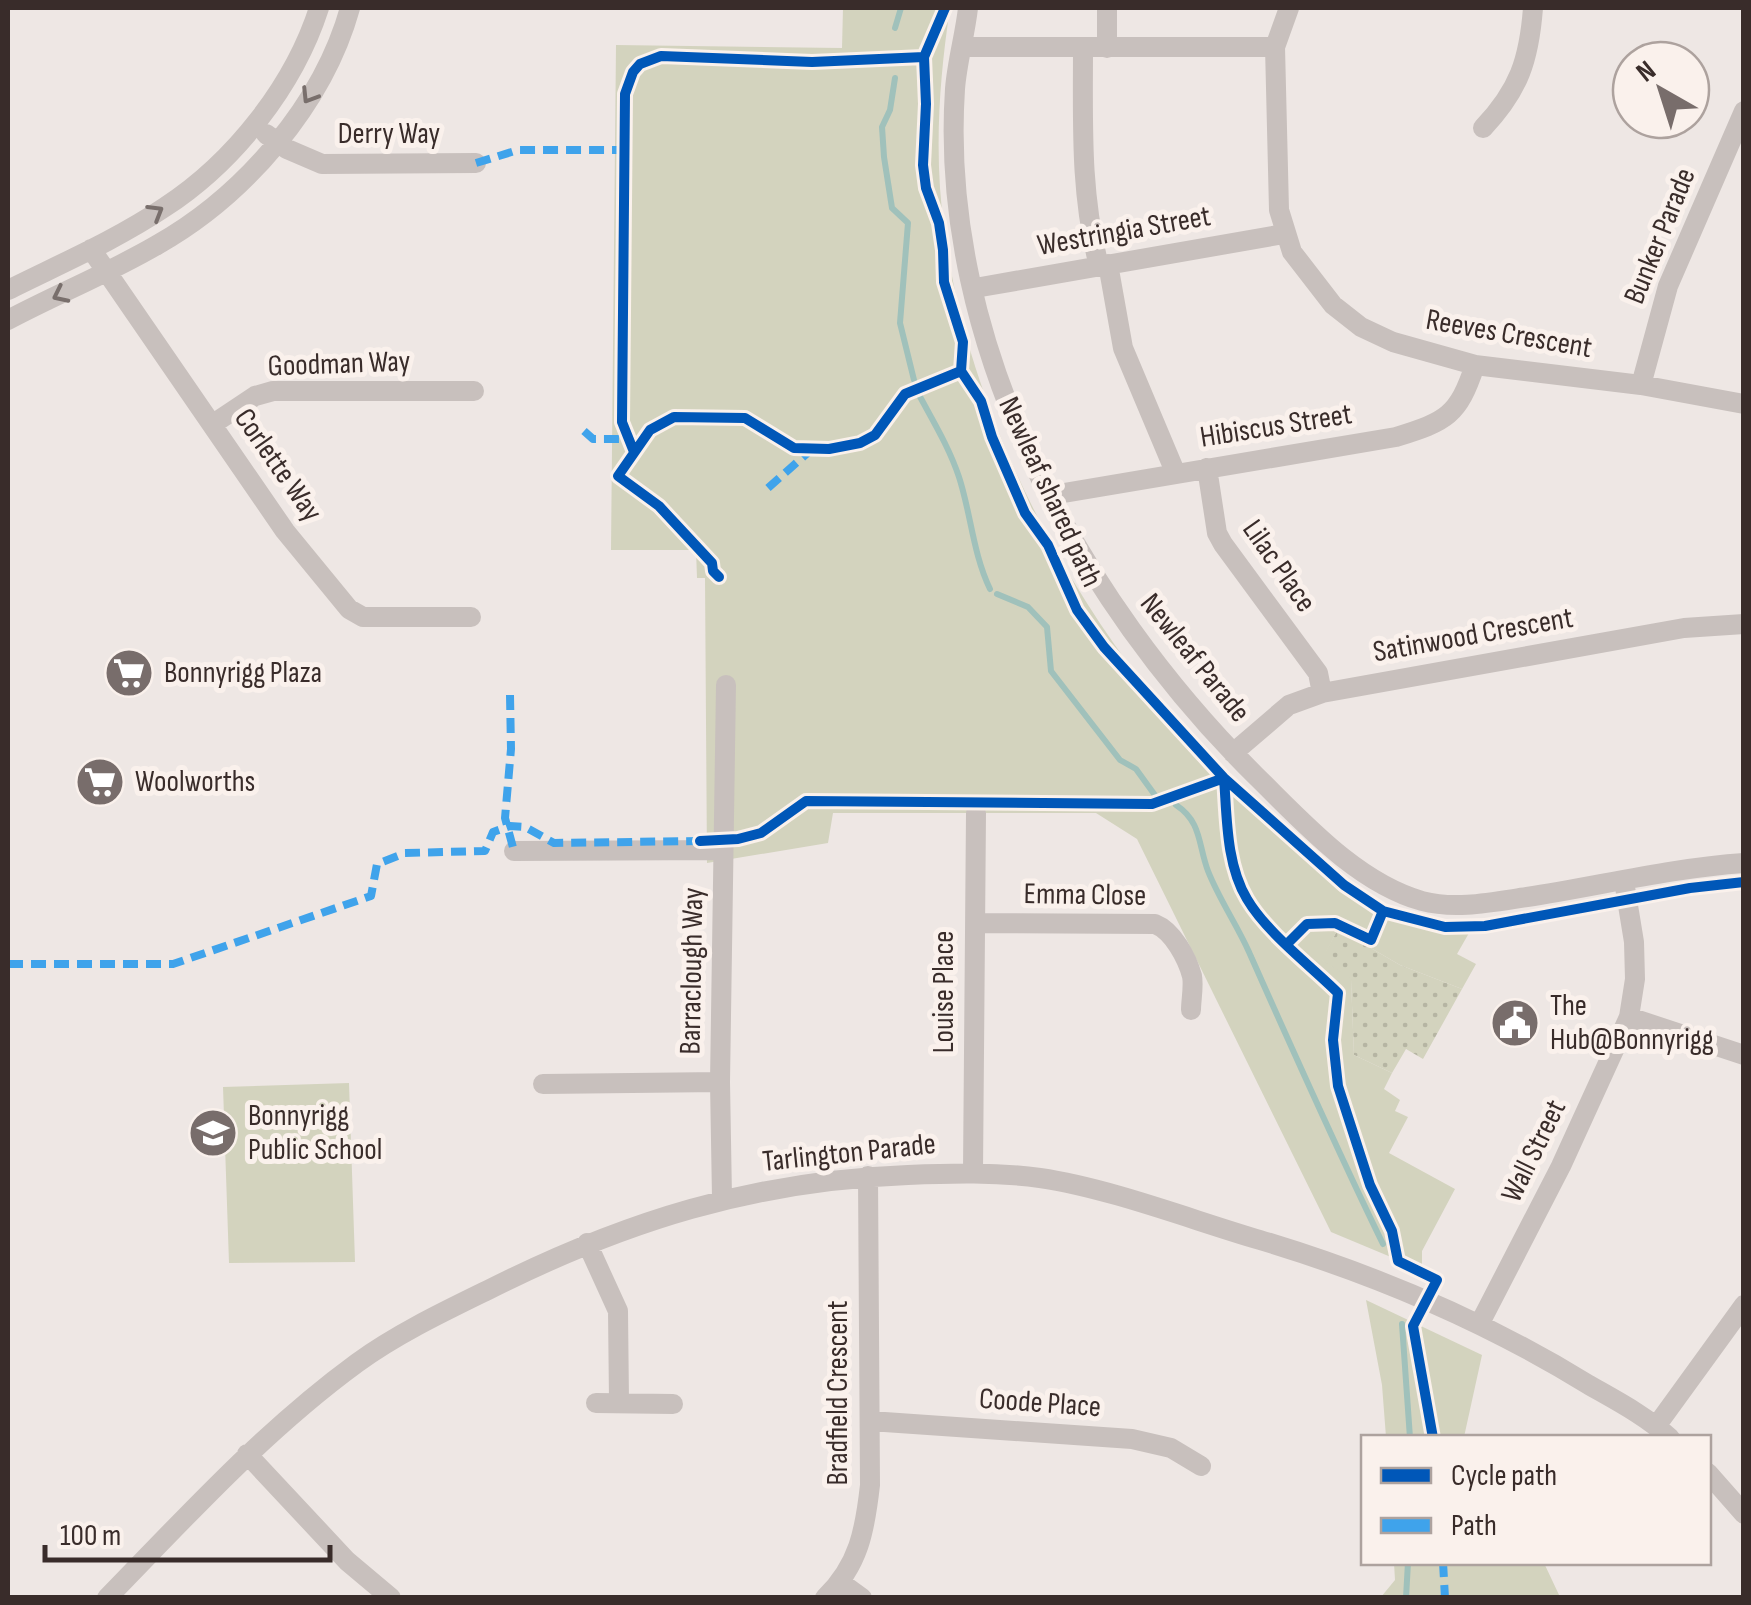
<svg xmlns="http://www.w3.org/2000/svg" width="1751" height="1605" font-family="'Sofia Sans Condensed',sans-serif">
  <style>
    .grass { fill: url(#grass-dots) }
    .park { fill: #d3d3be }
    .lines { fill: none; stroke-linecap: round; stroke-linejoin: round }
    .stream { stroke: #a0c1bb; stroke-width: 6 }
    .minor { stroke: #c8c0bd; stroke-width: 20 }
    .quiet { stroke: #3fa3eb; stroke-width: 8; stroke-dasharray: 15 8; stroke-linecap: butt }
    .cycleway-casing { stroke: #faf1ec; stroke-width: 16 }
    .cycleway { stroke: #0057b8; stroke-width: 10 }
    .oneway { stroke: #796f6c }
    .labels { text-anchor: middle; dominant-baseline: central; stroke-width: 10; stroke-linejoin: round; paint-order: stroke }
    .street-label { font-size: 30px; fill: #392c2a; stroke: #faf1ec }
    .poi-label { font-size: 30px; fill: #392c2a; stroke: #faf1ec; text-anchor: start }
  </style>
  <defs>
    <pattern id="grass-dots" width="8" height="8" patternUnits="userSpaceOnUse" patternTransform="scale(2.5)"><rect width="8" height="8" fill="#d3d3be"/><path d="M2 2h.1M6 6h.1" fill="none" stroke="#b6b5a3" stroke-width="1.8" stroke-linecap="round"/></pattern>
  </defs>
  <rect width="100%" height="100%" fill="#eee7e4"/>
  <!-- grass -->
  <path class="grass" d="M 1338,929 L 1400,965 L 1462,989 L 1423,1059 L 1406,1049 L 1392,1073 L 1354,1055 L 1351,980 L 1321,960 Z"/>
  <!-- park -->
  <path class="park" d="M 843,8 L 950,8 C 941,67 936,128 940,188 C 953,367 1037,546 1145,686 C 1179,729 1220,769 1260,806 C 1303,845 1343,887 1396,913 L 1395,919 L 1443,932 L 1469,933 L 1457,954 L 1476,964 L 1462,989 L 1400,965 L 1338,929 L 1322,960 L 1351,979 L 1354,1055 L 1392,1073 L 1384,1089 L 1400,1100 L 1395,1111 L 1408,1117 L 1389,1153 L 1455,1189 L 1422,1251 L 1422,1270 L 1331,1232 L 1137,839 L 1096,813 L 833,813 L 828,843 L 707,863 L 705,578 L 697,578 L 696,550 L 611,550 L 616,45 L 842,48 Z
    M 349,1083 L 355,1262 L 229,1263 L 223,1087 Z
    M 1366,1300 L 1482,1355 L 1464,1437 L 1386,1437 L 1382,1385 Z
    M 1394,1563 L 1544,1563 L 1560,1597 L 1381,1597 L 1395,1580 Z"/>
  <g class="lines">
    <!-- stream -->
    <path class="stream" d="M 895,28 L 901,8
      M 895,78 L 890,110 L 882,127 L 884,157 L 892,208 L 908,223 L 900,323 L 914,380
      M 918,393 C 933,421 949,447 959,477 C 971,514 973,554 990,589
      M 997,594 L 1028,607 L 1047,627 L 1051,671 L 1120,760 L 1136,769 L 1157,798
      M 1176,805 C 1202,822 1198,845 1208,871 C 1219,899 1237,925 1249,952 C 1293,1051 1336,1148 1383,1244
      M 1402,1324 L 1410,1438
      M 1406,1598 L 1408,1562"/>
    <!-- minor -->
    <path class="minor" d="M 968,8 C 965,35 957,62 955,89 C 938,344 1079,600 1255,775 C 1303,822 1356,882 1422,901 C 1456,910 1493,902 1527,897 C 1599,886 1671,868 1744,863
      M 1107,8 L 1107,48
      M 1289,8 L 1275,47 L 1279,210 L 1292,252 L 1333,305 L 1361,327 L 1393,342 L 1475,365 L 1641,385 L 1744,404
      M 963,47 L 1275,47
      M 1083,48 C 1083,123 1080,193 1099,266
      M 1483,128 C 1519,90 1529,60 1533,8
      M 266,134 L 287,149 L 322,164 L 476,163
      M 91,249 L 285,531 L 349,609 L 363,617 L 471,617
      M 1108,264 L 1123,348 L 1176,474
      M 975,288 L 1284,234
      M 8,290 C 60,264 116,240 165,207 C 234,162 294,86 319,8
      M 8,320 C 57,294 109,273 157,245 C 244,196 323,105 350,8
      M 1641,385 L 1668,286 L 1744,111
      M 213,424 L 255,396 L 273,391 L 474,391
      M 1207,468 L 1217,533 L 1223,544 L 1318,673 L 1322,693
      M 1052,495 L 1396,437 C 1447,421 1458,416 1475,365
      M 1233,753 L 1289,705 L 1322,693 L 1684,628 L 1744,624
      M 514,851 L 723,850
      M 975,923 L 1155,924 C 1173,931 1187,958 1192,976 C 1194,986 1191,1000 1191,1010
      M 1629,1017 L 1744,1055
      M 543,1084 L 720,1082
      M 973,1172 L 976,813
      M 722,1198 L 720,1082 L 726,685
      M 587,1243 L 618,1311 L 619,1401
      M 1480,1323 L 1561,1166 L 1629,1017 L 1635,979 L 1634,942 L 1624,881
      M 596,1403 L 673,1404
      M 870,1421 L 1132,1439 L 1171,1448 L 1201,1466
      M 1657,1425 L 1744,1305
      M 247,1454 L 347,1561 L 391,1598
      M 1708,1473 L 1744,1514
      M 840,1582 L 862,1598
      M 107,1598 C 187,1516 264,1431 357,1363 C 397,1334 443,1312 488,1290 C 625,1221 753,1181 908,1175 C 952,1173 996,1172 1040,1178 C 1109,1188 1192,1220 1260,1240 C 1377,1275 1485,1321 1589,1385 C 1617,1401 1646,1416 1670,1438
      M 825,1598 C 859,1565 865,1530 870,1485 L 868,1176"/>
    <!-- quiet -->
    <path class="quiet" d="M 476,163 L 518,150 L 625,150
      M 584,431 L 593,439 L 628,439
      M 768,488 L 811,450
      M 510,695 L 511,749 L 505,818 L 514,851
      M 8,964 L 173,964 L 371,896 L 377,864 L 405,853 L 485,851 L 493,832 L 510,826 L 525,827 L 554,843 L 700,841
      M 1443,1562 L 1445,1598"/>
    <!-- cycleway casing -->
    <g class="cycleway-casing">
      <path id="cycleway" d="M 945,8 L 924,57 L 926,104 L 923,165 L 926,188 L 939,223 L 943,250 L 944,282 L 963,342 L 961,371 L 981,401 L 992,437 L 1025,513 L 1048,545 L 1077,610 L 1104,647 L 1224,778 L 1344,885 L 1383,911 L 1445,927 L 1485,926 L 1690,888 L 1744,882
        M 634,452 L 622,422 L 625,94 L 633,72 L 640,64 L 661,56 L 812,62 L 924,57
        M 719,577 L 713,571 L 712,563 L 659,506 L 618,476 L 650,430 L 674,417 L 745,418 L 794,448 L 829,449 L 860,443 L 875,435 L 905,394 L 961,371
        M 1224,778 C 1227,817 1226,864 1247,899 C 1267,933 1311,966 1338,993 L 1333,1040 L 1338,1086 L 1370,1185 L 1392,1231 L 1398,1261 L 1437,1280 L 1413,1326 L 1433,1438
        M 700,841 L 738,839 L 761,833 L 806,801 L 1152,804 L 1224,778
        M 1288,943 L 1307,924 L 1335,923 L 1371,940 L 1383,911"/>
    </g>
    <!-- cycleway -->
    <use href="#cycleway" class="cycleway"/>
  </g>
  <!-- one-way arrows -->
  <defs><path id="oneway-chevron" d="M-2-3.5L2.5 0L-2 3.5" fill="none" stroke-width="1.6" stroke-linecap="round" stroke-linejoin="round" transform="scale(2.5)"/></defs>
  <g class="oneway">
    <use href="#oneway-chevron" transform="translate(309 96) rotate(122)"/>
    <use href="#oneway-chevron" transform="translate(156 212) rotate(-31)"/>
    <use href="#oneway-chevron" transform="translate(60 295) rotate(154)"/>
  </g>
  <!-- icons -->
  <defs>
    <g id="supermarket-disc" transform="scale(2.5)"><circle r="9.5" fill="#786d6b" stroke="#faf1ec"/><path d="M-6-5.5h2.5l.6 2H6L4.5 2H-2.5L-4.4-4H-6ZM-1.5 3.2a1.3 1.3 0 1 0 .1 0ZM3 3.2a1.3 1.3 0 1 0 .1 0Z" fill="#fff"/></g>
    <g id="civic-disc" transform="scale(2.5)"><circle r="9.5" fill="#786d6b" stroke="#faf1ec"/><path d="M-.6-6.5H3V-4.5H.6V-3L4-1V1h2V6H-6V1h2V-1L-.6-3ZM-1.2 2.5V6h2.4V2.5Z" fill="#fff"/></g>
    <g id="school-disc" transform="scale(2.5)"><circle r="9.5" fill="#786d6b" stroke="#faf1ec"/><path d="M0-5L7-2L0 1L-7-2ZM-4 1L0 2.5L4 1V4Q0 6-4 4Z" fill="#fff"/></g>
  </defs>
  <g fill-rule="evenodd">
    <use href="#supermarket-disc" x="129" y="673"/>
    <use href="#supermarket-disc" x="100" y="782"/>
    <use href="#civic-disc" x="1515" y="1023"/>
    <use href="#school-disc" x="213" y="1133"/>
  </g>
  <g class="labels">
    <!-- street labels -->
    <g class="street-label">
      <text x="389" y="134">Derry Way</text>
      <text transform="translate(1124 231) rotate(-10)">Westringia Street</text>
      <text transform="translate(1660 236) rotate(-68)">Bunker Parade</text>
      <text transform="translate(1509 334) rotate(10)">Reeves Crescent</text>
      <text transform="translate(339 364) rotate(-2)">Goodman Way</text>
      <text transform="translate(1276 426) rotate(-9)">Hibiscus Street</text>
      <text transform="translate(278 465) rotate(55)">Corlette Way</text>
      <text transform="translate(1050 492) rotate(65)">Newleaf shared path</text>
      <text transform="translate(1279 566) rotate(55)">Lilac Place</text>
      <text transform="translate(1473 635) rotate(-10)">Satinwood Crescent</text>
      <text transform="translate(1195 658) rotate(51)">Newleaf Parade</text>
      <text transform="translate(1085 895) rotate(1)">Emma Close</text>
      <text transform="translate(692 971) rotate(-89)">Barraclough Way</text>
      <text transform="translate(944 992) rotate(-90)">Louise Place</text>
      <text transform="translate(1534 1151) rotate(-64)">Wall Street</text>
      <text transform="translate(849 1153) rotate(-6)">Tarlington Parade</text>
      <text transform="translate(838 1393) rotate(-90)">Bradfield Crescent</text>
      <text transform="translate(1040 1403) rotate(4)">Coode Place</text>
    </g>
    <!-- poi labels -->
    <g class="poi-label">
      <text x="164" y="673">Bonnyrigg Plaza</text>
      <text x="135" y="782">Woolworths</text>
      <text x="1550" y="1006">The<tspan x="1550" dy="34">Hub@Bonnyrigg</tspan></text>
      <text x="248" y="1116">Bonnyrigg<tspan x="248" dy="34">Public School</tspan></text>
    </g>
  </g>
  <!-- border -->
  <rect width="1751" height="1605" fill="none" stroke="#392c2a" stroke-width="20"/>
  <!-- legend -->
  <rect x="1361" y="1435" width="350" height="130" fill="#faf1ec" stroke="#ada29e" stroke-width="2.5"/>
  <rect x="1381" y="1468" width="50" height="15" fill="#0057b8" stroke="#ada29e" stroke-width="2.5"/>
  <text x="1451" y="1485" font-size="30" fill="#392c2a">Cycle path</text>
  <rect x="1381" y="1518" width="50" height="15" fill="#3fa3eb" stroke="#ada29e" stroke-width="2.5"/>
  <text x="1451" y="1535" font-size="30" fill="#392c2a">Path</text>
  <!-- north arrow -->
  <g transform="translate(1661 90) rotate(321)"><circle r="48" fill="#faf1ec" stroke="#ada29e" stroke-width="2.5"/>
  <path d="M0-8L18 38L0 25L-18 38Z" fill="#786d6b"/>
  <text y="-15" font-size="28" font-weight="bold" text-anchor="middle" fill="#392c2a">N</text>
  </g>
  <!-- scale -->
  <path d="M45 1545v15h285v-15" fill="none" stroke="#392c2a" stroke-width="5"/>
  <text x="60" y="1545" font-size="30" fill="#392c2a" stroke="#faf1ec" stroke-width="8" paint-order="stroke">100 m</text>
</svg>
